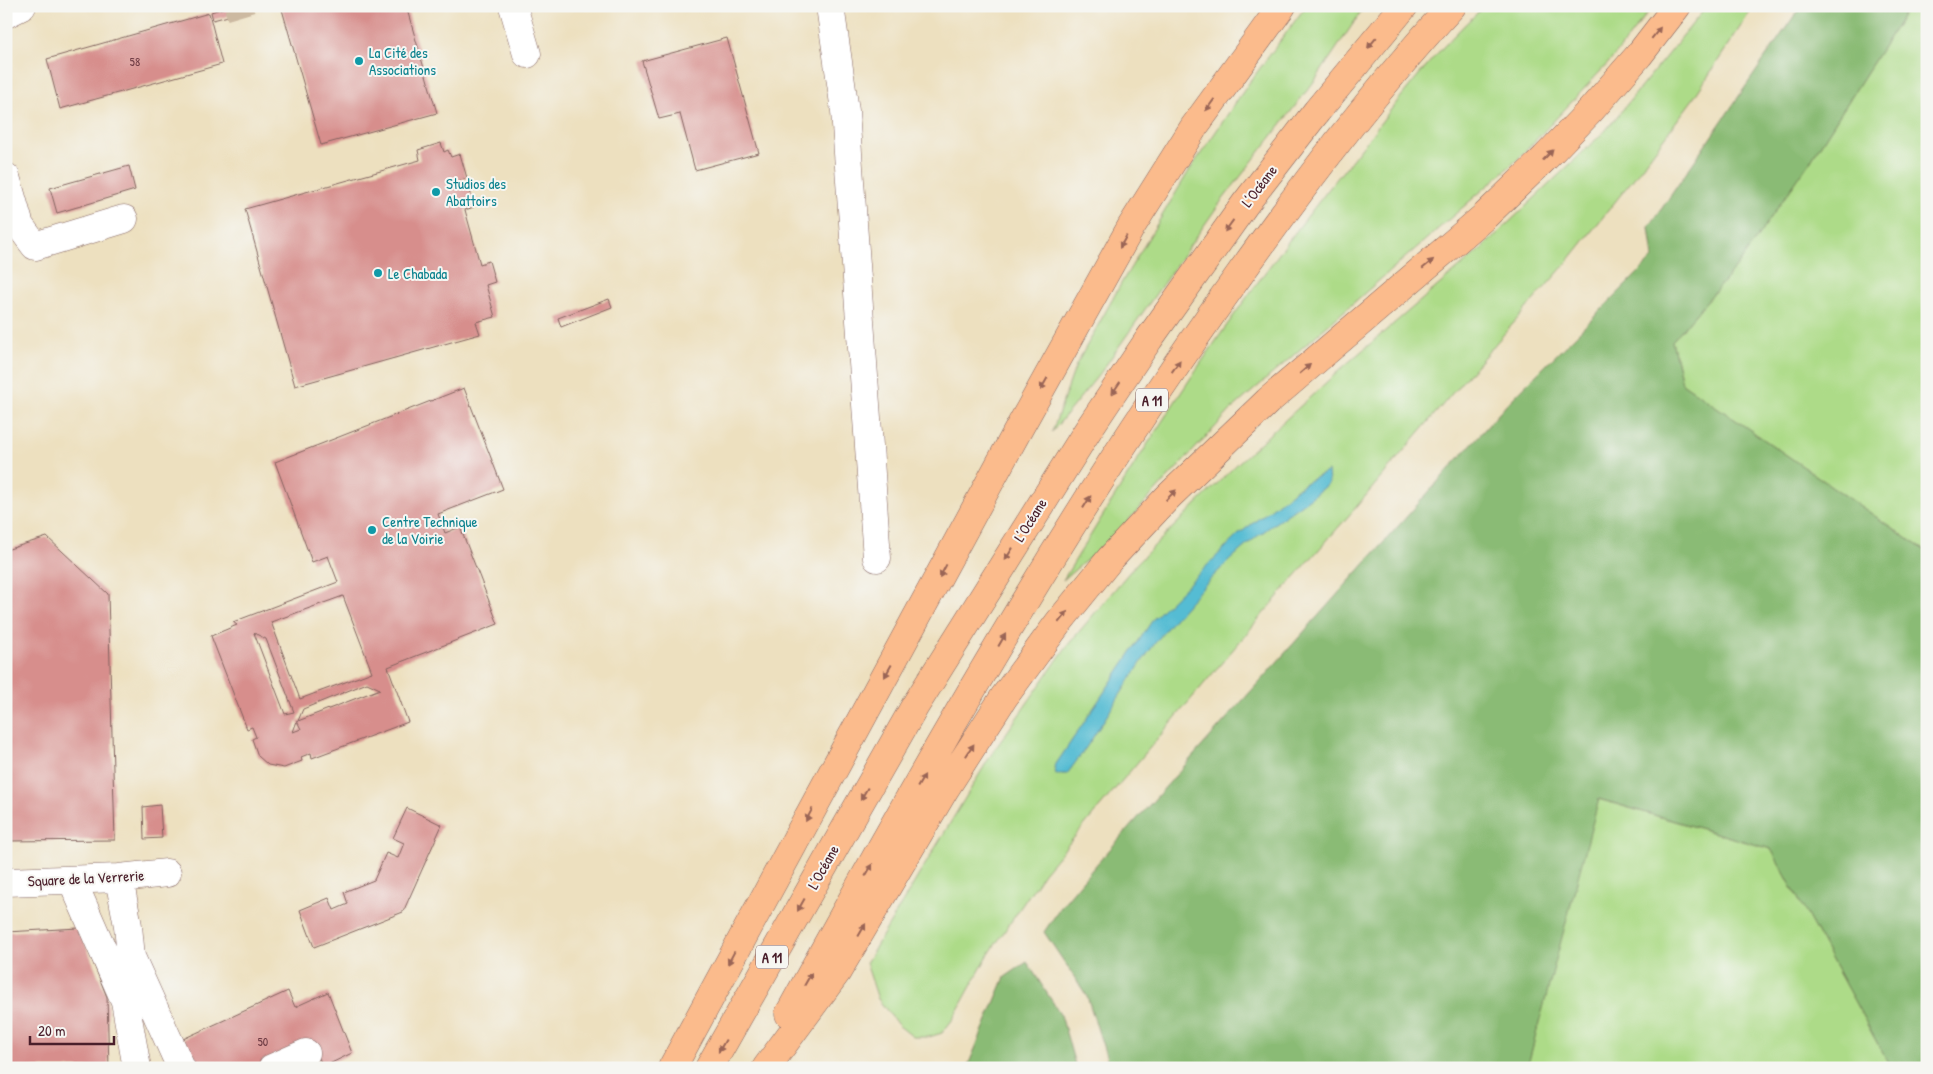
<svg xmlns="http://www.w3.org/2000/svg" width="1933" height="1074" font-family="'Patrick Hand',sans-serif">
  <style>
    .green { fill: #addb88; stroke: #7c7d5a }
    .forest { fill: #8abb74; stroke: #6a6d50 }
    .water { fill: #55bcd3; stroke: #506e7f }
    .building { fill: #d78e8c; fill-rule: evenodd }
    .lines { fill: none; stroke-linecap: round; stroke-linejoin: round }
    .minor-tunnel { stroke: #ccb9a1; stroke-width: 28; stroke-dasharray: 28 14; stroke-linecap: butt }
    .minor-casing { stroke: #83635f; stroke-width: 29 }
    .highway-casing { stroke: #83635f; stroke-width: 29 }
    .minor { stroke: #fff; stroke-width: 28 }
    .highway { stroke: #fbbb8c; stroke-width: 28 }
    .oneway { fill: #9a6557 }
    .culture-dot { fill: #0f9aa8; stroke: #f6f6f2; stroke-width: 2 }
    .labels { text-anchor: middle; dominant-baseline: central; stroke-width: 4; stroke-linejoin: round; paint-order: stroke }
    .number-label { font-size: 12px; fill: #6d3b43 }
    .shield { fill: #f6f6f2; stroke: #7e6067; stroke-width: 1 }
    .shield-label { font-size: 14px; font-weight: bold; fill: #4a1f2b }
    .culture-label { font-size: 15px; fill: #0d838f; stroke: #f6f6f2; text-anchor: start }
    .street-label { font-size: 15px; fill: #4a1f2b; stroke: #f6f6f2 }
  </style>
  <rect width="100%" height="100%" fill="#f6f6f2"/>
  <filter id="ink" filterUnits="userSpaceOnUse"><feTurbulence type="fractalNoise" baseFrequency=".02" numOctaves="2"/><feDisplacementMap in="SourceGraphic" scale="10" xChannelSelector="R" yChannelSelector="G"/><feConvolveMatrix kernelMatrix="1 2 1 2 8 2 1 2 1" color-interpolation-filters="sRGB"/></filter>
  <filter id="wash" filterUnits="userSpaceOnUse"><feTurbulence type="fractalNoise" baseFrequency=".0096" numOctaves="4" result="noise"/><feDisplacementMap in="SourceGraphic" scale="20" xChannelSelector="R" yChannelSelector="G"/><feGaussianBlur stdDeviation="1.12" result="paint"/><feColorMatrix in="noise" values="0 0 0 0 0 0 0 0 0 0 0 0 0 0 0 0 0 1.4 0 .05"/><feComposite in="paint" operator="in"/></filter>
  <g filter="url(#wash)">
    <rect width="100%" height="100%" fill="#ede0bf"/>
    <!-- green -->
    <path class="green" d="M 1306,6 L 1365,6 L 1316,79 L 1217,207 L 1101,372 L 1052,432 L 1076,365 L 1122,282 L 1189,171 L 1249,83 Z
      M 1485,6 L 1653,6 L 1612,59 L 1517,160 L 1232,409 L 1110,540 L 1063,580 C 1113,499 1163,417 1218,338 C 1261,276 1307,216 1354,157 C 1395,105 1435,49 1485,6 Z
      M 1707,6 L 1754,6 L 1693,99 L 1634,178 L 1568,261 L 1461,383 L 1352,512 L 1285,588 L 1044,873 L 987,957 L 953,1019 L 942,1033 L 929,1037 L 913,1037 L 898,1025 L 878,999 L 866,963 L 991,755 L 1067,646 L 1137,563 L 1237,464 L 1343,367 L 1481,249 L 1606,130 Z
      M 1909,6 L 1927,6 L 1927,552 L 1682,383 L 1672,341 L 1737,266 L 1809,163 Z
      M 1598,799 L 1771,849 L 1891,1068 L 1527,1068 Z"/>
    <!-- forest -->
    <path class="forest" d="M 1801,6 L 1909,6 L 1809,163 L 1737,266 L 1672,341 L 1682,383 L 1927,552 L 1927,1068 L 1891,1068 L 1771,849 L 1599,799 L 1527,1068 L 1110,1068 L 1087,996 L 1044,932 L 1063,904 L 1095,866 L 1509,402 L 1653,258 L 1649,227 Z
      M 1027,962 L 1061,1015 L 1076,1068 L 967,1068 L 1005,977 Z"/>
    <!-- water -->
    <path class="water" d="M 1328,471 L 1329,483 C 1307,502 1282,517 1259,535 C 1226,561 1197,592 1170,624 C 1131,671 1104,726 1067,774 L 1056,774 L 1054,767 L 1154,618 L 1239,534 L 1303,484 Z"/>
    <g id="blocks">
      <!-- building -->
      <path class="building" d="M 229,6 L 232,15 L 213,20 L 211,12 Z
        M 281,6 L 406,6 L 437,113 L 321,145 Z
        M 209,13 L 222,64 L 60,109 L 47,59 Z
        M 727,38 L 759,153 L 695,170 L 680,114 L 659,119 L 642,61 Z
        M 441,143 L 444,152 L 448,150 L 451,157 L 460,154 L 467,178 L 457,181 L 459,189 L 469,186 L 474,207 L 465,210 L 480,264 L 489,261 L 495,282 L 486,285 L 495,317 L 476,322 L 480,334 L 295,386 L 245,209 L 420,160 L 418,150 Z
        M 129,166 L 135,190 L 57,213 L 50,188 Z
        M 609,299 L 612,307 L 561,327 L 558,318 Z
        M 464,388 L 503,489 L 438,514 L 445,533 L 460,527 L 498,624 L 388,667 L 408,722 L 312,758 L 311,753 L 301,757 L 302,761 L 284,768 L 268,765 L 258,756 L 252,739 L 256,737 L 252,727 L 247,729 L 211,636 L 237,625 L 233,622 L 338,582 L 328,556 L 312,562 L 275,462 ZM 343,596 L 372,672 L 300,699 L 271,622 ZM 254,633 L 266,639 L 294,712 L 285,714 ZM 367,683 L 380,689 L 298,721 L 303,709 ZM 297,721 L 301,729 L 293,732 Z
        M 47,537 L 108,594 L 115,840 L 6,841 L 6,550 Z
        M 160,805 L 162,838 L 144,839 L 143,807 Z
        M 407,808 L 442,825 L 403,912 L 314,947 L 300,910 L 329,898 L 334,910 L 348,904 L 344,892 L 374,880 L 386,853 L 398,858 L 404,843 L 393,838 Z
        M 79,928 L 107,997 L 109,1068 L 6,1068 L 6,932 Z
        M 288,991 L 295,1007 L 328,992 L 352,1053 L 323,1067 L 312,1042 L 255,1068 L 195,1068 L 183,1039 Z"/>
    </g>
  </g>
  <g filter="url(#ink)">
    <use href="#blocks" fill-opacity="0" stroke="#83635f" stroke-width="1"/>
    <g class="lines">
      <!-- minor-tunnel -->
      <path class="minor-tunnel" d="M 238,6 L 241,16"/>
      <!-- minor casing -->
      <g class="minor-casing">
        <path id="minor" d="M 513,6 L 527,54
          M 830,6 L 845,111 L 877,558
          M 6,14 L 22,6
          M 6,177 L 20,226 L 35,246 L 124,219
          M 119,878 L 128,926 L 131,957 L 181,1068
          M 72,880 L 125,1001 L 137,1068
          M 6,882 L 119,878 L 167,873
          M 272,1068 L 306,1053"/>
      </g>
      <!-- highway casing -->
      <g class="highway-casing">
        <path id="highway" d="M 789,1014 C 927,762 1070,511 1237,278 C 1304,184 1374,91 1452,6
          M 672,1068 L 1017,432 L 1131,227 L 1194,127 L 1282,6
          M 709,1068 L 915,706 L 1088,430 L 1149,339 L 1245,204 L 1317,111 L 1404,6
          M 766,1068 L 837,972 L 945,789 L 1004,697 L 1059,622 L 1110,559 L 1168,497 L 1268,401 L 1485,216 L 1545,158 L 1591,110 L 1639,55 L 1677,6"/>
      </g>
      <!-- minor -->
      <use href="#minor" class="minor"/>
      <!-- highway -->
      <use href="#highway" class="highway"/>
    </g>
    <!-- one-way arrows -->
    <defs><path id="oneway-solid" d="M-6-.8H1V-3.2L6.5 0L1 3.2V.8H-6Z" transform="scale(1.25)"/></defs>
    <g class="oneway">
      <use href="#oneway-solid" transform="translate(1656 33) rotate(-52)"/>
      <use href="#oneway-solid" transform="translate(1372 43) rotate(129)"/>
      <use href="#oneway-solid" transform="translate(1210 105) rotate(126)"/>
      <use href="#oneway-solid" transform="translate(1548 155) rotate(-46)"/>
      <use href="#oneway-solid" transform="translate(1229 226) rotate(126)"/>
      <use href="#oneway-solid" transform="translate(1123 242) rotate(119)"/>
      <use href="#oneway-solid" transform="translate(1428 264) rotate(-40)"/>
      <use href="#oneway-solid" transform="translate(1176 366) rotate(-55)"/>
      <use href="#oneway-solid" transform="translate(1305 369) rotate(-41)"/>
      <use href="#oneway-solid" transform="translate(1044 384) rotate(119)"/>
      <use href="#oneway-solid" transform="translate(1116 388) rotate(124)"/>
      <use href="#oneway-solid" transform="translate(1171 495) rotate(-45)"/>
      <use href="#oneway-solid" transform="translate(1087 502) rotate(-58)"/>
      <use href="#oneway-solid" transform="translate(1009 554) rotate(122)"/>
      <use href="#oneway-solid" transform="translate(943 571) rotate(118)"/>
      <use href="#oneway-solid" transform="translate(1063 617) rotate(-51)"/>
      <use href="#oneway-solid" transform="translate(1002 640) rotate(-60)"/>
      <use href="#oneway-solid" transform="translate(888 671) rotate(119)"/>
      <use href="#oneway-solid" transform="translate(970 750) rotate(-57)"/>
      <use href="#oneway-solid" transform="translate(921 781) rotate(-60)"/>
      <use href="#oneway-solid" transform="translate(864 794) rotate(120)"/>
      <use href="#oneway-solid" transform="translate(809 815) rotate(118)"/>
      <use href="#oneway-solid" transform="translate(869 870) rotate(-60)"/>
      <use href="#oneway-solid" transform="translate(801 905) rotate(119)"/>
      <use href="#oneway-solid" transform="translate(862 930) rotate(-60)"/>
      <use href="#oneway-solid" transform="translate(731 958) rotate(118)"/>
      <use href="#oneway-solid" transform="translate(808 979) rotate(-61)"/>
      <use href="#oneway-solid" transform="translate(722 1046) rotate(120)"/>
    </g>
  </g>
  <!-- markers -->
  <g class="culture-dot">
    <circle cx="359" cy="61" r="5"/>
    <circle cx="436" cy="192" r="5"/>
    <circle cx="378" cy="273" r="5"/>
    <circle cx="372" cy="530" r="5"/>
  </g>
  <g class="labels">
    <!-- number labels -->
    <g class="number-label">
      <text x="135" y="61">58</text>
      <text x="263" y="1041">50</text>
    </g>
    <!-- shield labels -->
    <g class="shield">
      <rect x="1136" y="388.5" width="32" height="23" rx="4"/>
      <rect x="756" y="945.5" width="32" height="23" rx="4"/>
    </g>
    <g class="shield-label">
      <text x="1152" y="400">A 11</text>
      <text x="772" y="957">A 11</text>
    </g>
    <!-- culture labels -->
    <g class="culture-label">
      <text x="369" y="52">La Cité des<tspan x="369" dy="17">Associations</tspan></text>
      <text x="446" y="183">Studios des<tspan x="446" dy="17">Abattoirs</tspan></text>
      <text x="388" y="273">Le Chabada</text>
      <text x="382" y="521">Centre Technique<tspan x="382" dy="17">de la Voirie</tspan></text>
    </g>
    <!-- street labels -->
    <g class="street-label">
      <text transform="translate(1259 186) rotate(-53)">L’Océane</text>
      <text transform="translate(1030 520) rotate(-58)">L’Océane</text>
      <text transform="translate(823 867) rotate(-61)">L’Océane</text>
      <text transform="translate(86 878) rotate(-3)">Square de la Verrerie</text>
    </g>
  </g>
  <!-- margin -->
  <rect width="1933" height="1074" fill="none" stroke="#f6f6f2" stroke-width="25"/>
  <!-- scale -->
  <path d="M30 1036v8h84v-8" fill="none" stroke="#4a1f2b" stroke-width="2.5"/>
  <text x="38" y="1036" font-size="15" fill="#4a1f2b" stroke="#f6f6f2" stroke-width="4" paint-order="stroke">20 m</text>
</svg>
